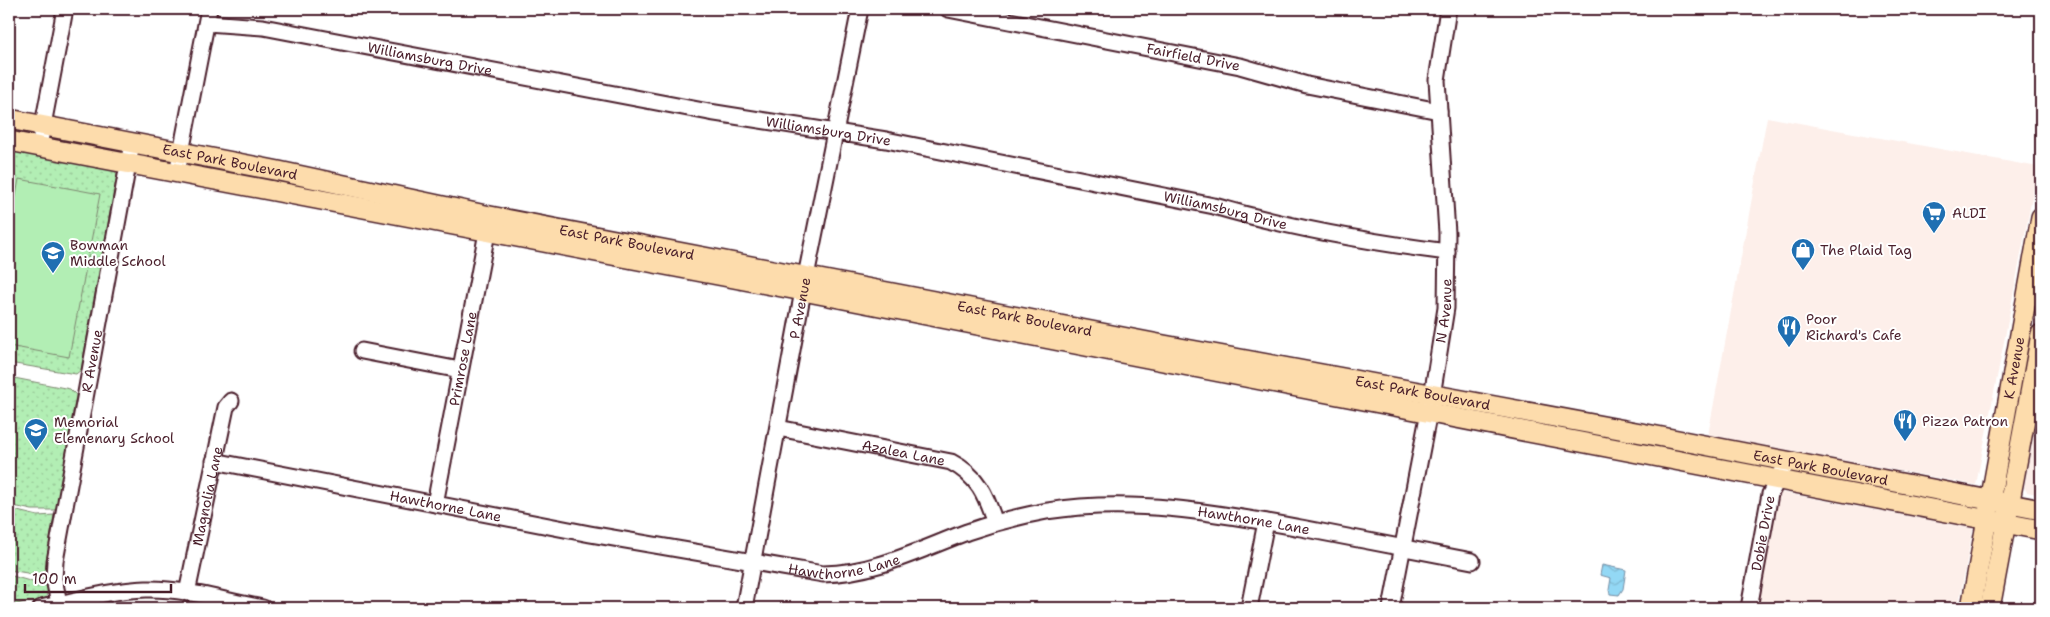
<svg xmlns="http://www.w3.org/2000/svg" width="2050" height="617" font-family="'Shantell Sans',sans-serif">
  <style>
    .built { fill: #fdefea }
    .grass { fill: url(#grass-dots); stroke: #7e8670 }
    .pitch { fill: #b2eeb4; stroke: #7e8670 }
    .water { fill: url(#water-waves); stroke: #768ea4 }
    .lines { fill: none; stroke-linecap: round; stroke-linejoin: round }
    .minor-casing { stroke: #4a1f2b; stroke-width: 19 }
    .major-casing { stroke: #4a1f2b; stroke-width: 22 }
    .minor { stroke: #fff; stroke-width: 15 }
    .major { stroke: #fddcac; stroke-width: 19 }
    .labels { text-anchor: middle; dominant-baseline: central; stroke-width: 4; stroke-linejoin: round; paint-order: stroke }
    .street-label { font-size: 14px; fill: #4a1f2b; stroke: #fff }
    .poi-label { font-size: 14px; fill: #4a1f2b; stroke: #fff; text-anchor: start }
  </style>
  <defs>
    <pattern id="grass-dots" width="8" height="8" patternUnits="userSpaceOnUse" patternTransform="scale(1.25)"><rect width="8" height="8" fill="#b2eeb4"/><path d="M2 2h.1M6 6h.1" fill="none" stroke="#9bcc9b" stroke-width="1.8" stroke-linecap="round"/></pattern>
    <pattern id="water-waves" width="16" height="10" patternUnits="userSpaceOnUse" patternTransform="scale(1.25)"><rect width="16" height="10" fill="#93d8f5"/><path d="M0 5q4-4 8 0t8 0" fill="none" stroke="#80b9d2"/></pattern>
  </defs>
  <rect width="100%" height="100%" fill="#fff"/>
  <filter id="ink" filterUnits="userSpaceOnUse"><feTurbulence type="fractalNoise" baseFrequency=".02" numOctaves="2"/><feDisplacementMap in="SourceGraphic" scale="10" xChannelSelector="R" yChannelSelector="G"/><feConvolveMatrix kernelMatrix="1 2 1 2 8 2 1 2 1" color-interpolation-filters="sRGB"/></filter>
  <g filter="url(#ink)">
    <!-- built -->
    <path class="built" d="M 1767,117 L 2038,167 L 1976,485 L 1708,435 Z
      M 2041,395 L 2041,495 L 2027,492 L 2024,487 Z
      M 1779,492 L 1973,528 L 1958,608 L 1758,608 Z"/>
    <!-- grass -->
    <path class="grass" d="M 9,150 L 114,170 L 117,174 L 81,370 L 76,374 L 9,363 Z
      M 9,377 L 70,389 L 76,395 L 56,510 L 32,510 L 9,505 Z
      M 9,509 L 38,516 L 54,515 L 45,571 L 46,581 L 27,573 L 9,570 Z
      M 9,575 L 47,586 C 49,603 39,602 25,602 C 20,603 14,605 9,606 Z"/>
    <!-- pitch -->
    <path class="pitch" d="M 19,179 L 100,194 L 69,357 L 9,346 L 9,235 Z"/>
    <!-- water -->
    <path class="water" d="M 1602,565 L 1626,570 L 1623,589 L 1619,595 L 1610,594 L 1609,590 L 1611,578 L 1600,575 Z"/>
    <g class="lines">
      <!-- minor casing -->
      <g class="minor-casing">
        <g id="minor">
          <path id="s1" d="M 948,9 L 1240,66 L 1307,85 L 1439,111"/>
          <path id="s2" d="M 207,23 L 263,27 L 709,112 L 886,140 L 1214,206 C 1290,228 1369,242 1447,252"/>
          <path d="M 39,146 L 65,9"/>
          <path d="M 177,173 L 209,9"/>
          <path d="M 362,351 L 460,370"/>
          <path id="s3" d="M 778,428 L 951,462 C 978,476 986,495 995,523"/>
          <path id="s4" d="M 214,461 L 590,534 L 823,574 C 875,573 919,550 967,532 C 993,523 1020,516 1047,511 C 1132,497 1218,513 1301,528 C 1358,539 1415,550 1472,561"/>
          <path id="s5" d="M 435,504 L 489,222"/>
          <path id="s6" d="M 187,593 L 226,407 L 231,401"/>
          <path d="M 41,608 C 75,601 111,590 146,589 C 185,588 225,601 263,608"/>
          <path id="s7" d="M 60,608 L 54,579 L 55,561 L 132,143"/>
          <path id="s8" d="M 744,608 L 803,291 L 860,9"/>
          <path d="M 1249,608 L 1266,522"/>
          <path id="s9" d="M 1391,608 L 1432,396 L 1446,308 L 1447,233 L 1437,80 L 1448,9"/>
          <path id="s10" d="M 1749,608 L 1770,494 L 1788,461"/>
        </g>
      </g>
      <!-- major casing -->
      <g class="major-casing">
        <g id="major">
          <path id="s11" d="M 9,119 L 279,171 L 490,216 L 1164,345 L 1652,435 L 2041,510"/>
          <path d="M 9,141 L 803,291 L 1549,436 L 2041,530"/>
          <path id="s12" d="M 1971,608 L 2041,217"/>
          <path d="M 1990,608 L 2041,334"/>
        </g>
      </g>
      <!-- minor -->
      <use href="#minor" class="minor"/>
      <!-- major -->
      <use href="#major" class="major"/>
    </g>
  </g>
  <!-- icons -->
  <defs>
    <g id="supermarket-pin" transform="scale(1.25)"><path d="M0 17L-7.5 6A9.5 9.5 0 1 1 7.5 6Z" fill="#1f6fb2" stroke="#fff"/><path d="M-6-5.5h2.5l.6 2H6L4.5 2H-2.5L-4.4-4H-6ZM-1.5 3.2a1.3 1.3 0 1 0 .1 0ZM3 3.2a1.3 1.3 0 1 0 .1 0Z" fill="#fff"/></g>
    <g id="shop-pin" transform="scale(1.25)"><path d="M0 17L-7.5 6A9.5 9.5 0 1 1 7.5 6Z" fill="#1f6fb2" stroke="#fff"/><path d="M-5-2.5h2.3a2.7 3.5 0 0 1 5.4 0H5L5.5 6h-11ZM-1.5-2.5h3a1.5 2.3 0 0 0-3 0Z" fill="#fff"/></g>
    <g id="school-pin" transform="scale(1.25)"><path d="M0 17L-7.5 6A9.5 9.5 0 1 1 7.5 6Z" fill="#1f6fb2" stroke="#fff"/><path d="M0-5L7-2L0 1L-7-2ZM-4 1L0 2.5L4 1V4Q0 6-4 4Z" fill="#fff"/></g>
    <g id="restaurant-pin" transform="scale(1.25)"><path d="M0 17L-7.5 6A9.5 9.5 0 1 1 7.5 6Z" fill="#1f6fb2" stroke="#fff"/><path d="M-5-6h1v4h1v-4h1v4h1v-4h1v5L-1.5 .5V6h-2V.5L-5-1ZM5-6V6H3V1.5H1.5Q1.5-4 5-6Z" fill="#fff"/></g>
  </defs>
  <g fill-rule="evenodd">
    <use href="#supermarket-pin" x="1934" y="213"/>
    <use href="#shop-pin" x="1803" y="250"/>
    <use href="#school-pin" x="53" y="253"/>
    <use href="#restaurant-pin" x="1789" y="327"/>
    <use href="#restaurant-pin" x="1905" y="421"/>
    <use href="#school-pin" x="36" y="430"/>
  </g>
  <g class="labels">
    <!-- street labels -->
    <g class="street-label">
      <text stroke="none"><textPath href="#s1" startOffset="250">Fairfield Drive</textPath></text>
      <text stroke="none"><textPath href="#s2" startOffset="226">Williamsburg Drive</textPath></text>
      <text stroke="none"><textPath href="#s2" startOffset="631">Williamsburg Drive</textPath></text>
      <text stroke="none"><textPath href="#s11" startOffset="225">East Park Boulevard</textPath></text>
      <text stroke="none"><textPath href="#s2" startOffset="1036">Williamsburg Drive</textPath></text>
      <text stroke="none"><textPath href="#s11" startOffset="630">East Park Boulevard</textPath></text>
      <text stroke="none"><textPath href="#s8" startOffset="305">P Avenue</textPath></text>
      <text stroke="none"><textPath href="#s9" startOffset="302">N Avenue</textPath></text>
      <text stroke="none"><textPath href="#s11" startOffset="1035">East Park Boulevard</textPath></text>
      <text stroke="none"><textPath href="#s5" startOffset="148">Primrose Lane</textPath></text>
      <text stroke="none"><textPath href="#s7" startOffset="251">R Avenue</textPath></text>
      <text stroke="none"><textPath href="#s12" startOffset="244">K Avenue</textPath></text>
      <text stroke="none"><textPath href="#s11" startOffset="1440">East Park Boulevard</textPath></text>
      <text stroke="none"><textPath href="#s3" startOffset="128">Azalea Lane</textPath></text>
      <text stroke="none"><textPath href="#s11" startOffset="1845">East Park Boulevard</textPath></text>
      <text stroke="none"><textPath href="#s6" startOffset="99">Magnolia Lane</textPath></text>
      <text stroke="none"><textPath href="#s4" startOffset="236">Hawthorne Lane</textPath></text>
      <text stroke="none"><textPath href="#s4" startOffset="1061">Hawthorne Lane</textPath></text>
      <text stroke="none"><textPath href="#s10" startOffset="76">Dobie Drive</textPath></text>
      <text stroke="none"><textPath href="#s4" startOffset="641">Hawthorne Lane</textPath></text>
    </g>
    <!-- poi labels -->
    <g class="poi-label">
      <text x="1952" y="213">ALDI</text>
      <text x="70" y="245">Bowman<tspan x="70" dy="16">Middle School</tspan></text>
      <text x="1820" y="250">The Plaid Tag</text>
      <text x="1806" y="319">Poor<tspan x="1806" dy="16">Richard's Cafe</tspan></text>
      <text x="1922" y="421">Pizza Patron</text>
      <text x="54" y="422">Memorial<tspan x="54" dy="16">Elemenary School</tspan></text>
    </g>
  </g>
  <!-- margin -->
  <rect width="2050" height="617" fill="none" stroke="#fff" stroke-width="30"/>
  <rect x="15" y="15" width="2020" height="587" fill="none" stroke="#4a1f2b" stroke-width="2" filter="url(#ink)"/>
  <!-- scale -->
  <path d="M25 584v8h146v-8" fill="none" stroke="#4a1f2b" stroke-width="2.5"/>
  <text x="32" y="584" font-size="15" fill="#4a1f2b" stroke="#ffffff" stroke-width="4" paint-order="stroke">100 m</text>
</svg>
